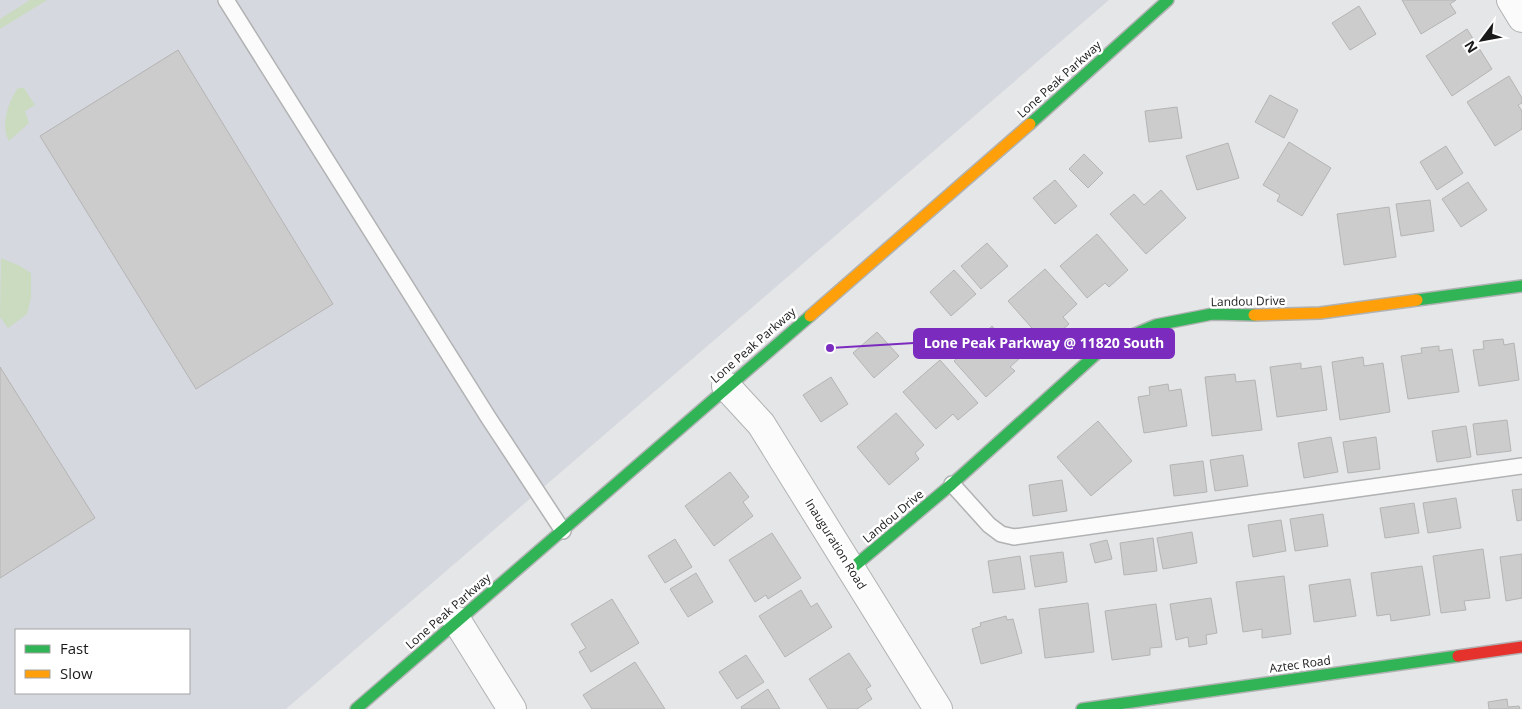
<svg xmlns="http://www.w3.org/2000/svg" width="1522" height="709" font-family="'Open Sans',sans-serif">
  <style>
    .built { fill: #d6d8df; fill-rule: evenodd }
    .green { fill: #cadbc0 }
    .building { fill: #ccc; stroke: #b4b4b4 }
    .lines { fill: none; stroke-linecap: round; stroke-linejoin: round }
    .lane-casing { stroke: #b1b2b3; stroke-width: 18 }
    .street-casing { stroke: #b1b2b3; stroke-width: 30 }
    .fast-casing { stroke: #b1b2b3; stroke-width: 14 }
    .slow-casing { stroke: #b1b2b3; stroke-width: 14 }
    .jam-casing { stroke: #b1b2b3; stroke-width: 14 }
    .lane { stroke: #fbfbfb; stroke-width: 15 }
    .street { stroke: #fbfbfb; stroke-width: 28 }
    .fast { stroke: #30b455; stroke-width: 11 }
    .slow { stroke: #ff9f0a; stroke-width: 11 }
    .jam { stroke: #e5322d; stroke-width: 11 }
    .labels { text-anchor: middle; dominant-baseline: central; stroke-width: 5; stroke-linejoin: round; paint-order: stroke }
    .street-label { font-size: 12px; fill: #1a1a1b; stroke: #fff }
    .leader { fill: none; stroke: #7b2cbf; stroke-width: 2 }
    .callout-dot { fill: #7b2cbf; stroke: #fff; stroke-width: 2 }
    .callout { fill: #7b2cbf; stroke: #7b2cbf; stroke-width: 2 }
    .callout-label { font-size: 14px; text-anchor: middle; font-weight: bold; fill: #fff }
  </style>
  <rect width="100%" height="100%" fill="#e5e6e7"/>
  <!-- built -->
  <path class="built" d="M 0,0 L 1109,0 L 286,709 L 0,709 ZM 16,630 L 189,630 L 189,693 L 16,693 Z"/>
  <!-- green -->
  <path class="green" d="M 30,0 L 47,0 L 0,29 L 0,19 Z
    M 18,88 L 24,88 L 35,105 L 25,111 L 29,123 L 9,141 C 0,126 8,102 18,88 Z
    M 1,258 L 20,266 L 31,273 L 31,298 L 27,314 L 8,328 L 0,317 Z"/>
  <!-- building -->
  <path class="building" d="M 1402,0 L 1456,0 L 1450,4 L 1456,13 L 1421,34 Z
    M 1359,6 L 1376,34 L 1350,50 L 1332,23 Z
    M 1467,29 L 1492,69 L 1452,96 L 1426,56 Z
    M 178,50 L 333,304 L 196,389 L 40,136 Z
    M 1509,76 L 1522,98 L 1522,103 L 1518,105 L 1522,111 L 1522,129 L 1495,146 L 1467,102 Z
    M 1270,95 L 1298,110 L 1284,138 L 1255,122 Z
    M 1177,107 L 1182,138 L 1149,142 L 1145,111 Z
    M 1289,142 L 1331,168 L 1302,216 L 1277,201 L 1280,195 L 1263,185 Z
    M 1228,143 L 1239,178 L 1197,190 L 1186,156 Z
    M 1446,146 L 1463,173 L 1437,190 L 1420,162 Z
    M 1084,154 L 1103,173 L 1088,188 L 1069,169 Z
    M 1055,180 L 1077,206 L 1055,224 L 1033,198 Z
    M 1468,182 L 1487,210 L 1461,227 L 1442,199 Z
    M 1161,190 L 1186,218 L 1146,254 L 1110,214 L 1134,194 L 1144,205 Z
    M 1430,200 L 1434,231 L 1401,236 L 1396,204 Z
    M 1389,207 L 1396,257 L 1344,265 L 1337,214 Z
    M 1097,234 L 1128,270 L 1109,287 L 1105,283 L 1087,298 L 1060,266 Z
    M 987,243 L 1008,266 L 981,289 L 961,266 Z
    M 1045,269 L 1077,304 L 1063,317 L 1069,324 L 1046,344 L 1008,301 Z
    M 954,270 L 976,294 L 951,316 L 930,292 Z
    M 992,326 L 1020,358 L 1010,367 L 1015,371 L 986,397 L 954,361 Z
    M 877,332 L 899,356 L 874,378 L 853,353 Z
    M 1503,339 L 1504,345 L 1514,343 L 1519,380 L 1479,386 L 1473,350 L 1484,349 L 1483,341 Z
    M 1439,346 L 1439,351 L 1452,349 L 1459,392 L 1408,399 L 1401,356 L 1422,353 L 1421,348 Z
    M 1363,357 L 1364,366 L 1383,363 L 1390,412 L 1340,420 L 1332,362 Z
    M 940,360 L 978,403 L 958,420 L 953,414 L 936,429 L 903,392 Z
    M 1301,363 L 1301,369 L 1321,366 L 1327,410 L 1277,417 L 1270,367 Z
    M 0,367 L 95,518 L 0,578 Z
    M 1235,374 L 1236,382 L 1255,380 L 1262,430 L 1212,436 L 1205,377 Z
    M 831,377 L 848,404 L 821,422 L 803,395 Z
    M 1168,384 L 1169,391 L 1181,389 L 1187,426 L 1144,433 L 1138,397 L 1150,395 L 1149,387 Z
    M 896,413 L 924,445 L 915,453 L 919,459 L 889,485 L 857,447 Z
    M 1507,420 L 1511,451 L 1477,455 L 1473,424 Z
    M 1098,421 L 1132,461 L 1091,496 L 1057,457 Z
    M 1466,426 L 1471,457 L 1437,462 L 1432,431 Z
    M 1331,437 L 1338,472 L 1304,478 L 1298,443 Z
    M 1376,437 L 1380,469 L 1348,473 L 1343,442 Z
    M 1243,455 L 1248,486 L 1215,491 L 1210,460 Z
    M 1203,461 L 1207,492 L 1174,496 L 1170,465 Z
    M 730,472 L 749,497 L 743,502 L 753,516 L 714,546 L 685,506 Z
    M 1062,480 L 1067,511 L 1033,516 L 1029,485 Z
    M 1522,489 L 1522,520 L 1517,521 L 1512,490 Z
    M 1456,498 L 1461,528 L 1428,533 L 1423,503 Z
    M 1414,503 L 1419,533 L 1385,538 L 1380,508 Z
    M 1323,514 L 1328,546 L 1295,551 L 1290,519 Z
    M 1281,520 L 1286,551 L 1253,557 L 1248,525 Z
    M 1192,532 L 1197,563 L 1163,569 L 1157,538 Z
    M 772,533 L 801,578 L 768,599 L 766,595 L 755,602 L 729,560 Z
    M 1153,538 L 1157,571 L 1124,575 L 1120,543 Z
    M 675,539 L 692,567 L 665,583 L 648,556 Z
    M 1107,540 L 1112,559 L 1095,563 L 1090,544 Z
    M 1483,549 L 1490,598 L 1464,601 L 1466,610 L 1441,613 L 1433,556 Z
    M 1063,552 L 1067,582 L 1035,587 L 1030,556 Z
    M 1522,554 L 1522,598 L 1506,601 L 1500,557 Z
    M 1020,556 L 1025,589 L 993,593 L 988,561 Z
    M 1422,566 L 1430,615 L 1391,621 L 1390,614 L 1377,616 L 1371,573 Z
    M 696,573 L 713,602 L 688,617 L 670,589 Z
    M 1284,576 L 1291,634 L 1262,638 L 1262,629 L 1243,632 L 1236,582 Z
    M 1350,579 L 1356,616 L 1314,622 L 1309,585 Z
    M 801,590 L 811,607 L 817,603 L 832,627 L 785,657 L 759,616 Z
    M 1211,598 L 1217,633 L 1206,635 L 1207,644 L 1189,647 L 1188,637 L 1176,640 L 1170,604 Z
    M 612,599 L 639,643 L 591,672 L 579,652 L 586,648 L 571,624 Z
    M 1088,603 L 1094,652 L 1045,658 L 1039,609 Z
    M 1156,604 L 1162,647 L 1150,648 L 1150,655 L 1112,660 L 1105,611 Z
    M 1006,616 L 1007,620 L 1013,619 L 1022,653 L 981,664 L 972,629 L 981,626 L 980,623 Z
    M 849,653 L 871,686 L 866,689 L 872,699 L 857,709 L 828,709 L 809,679 Z
    M 746,655 L 764,682 L 737,699 L 719,672 Z
    M 635,662 L 665,709 L 592,709 L 583,695 Z
    M 768,689 L 780,709 L 742,709 L 741,707 Z
    M 1507,699 L 1508,707 L 1519,706 L 1520,709 L 1489,709 L 1488,702 Z"/>
  <g class="lines">
    <!-- lane casing -->
    <g class="lane-casing">
      <path id="lane" d="M 226,0 L 488,417 L 563,531
        M 952,484 L 989,525 L 1001,534 L 1014,537 L 1522,466"/>
    </g>
    <!-- street casing -->
    <g class="street-casing">
      <path id="street" d="M 1511,0 L 1522,18
        M 726,386 L 761,424 L 938,709
        M 457,621 L 512,709"/>
    </g>
    <!-- fast casing -->
    <g class="fast-casing">
      <path id="fast" d="M 1030,124 L 1168,0
        M 1417,300 L 1522,286
        M 851,569 L 952,484 L 1104,347 L 1156,325 L 1212,314 L 1254,315
        M 356,709 L 810,316
        M 1082,709 L 1458,656"/>
    </g>
    <!-- slow casing -->
    <g class="slow-casing">
      <path id="slow" d="M 1254,315 L 1320,313 L 1417,300
        M 810,316 L 1030,124"/>
    </g>
    <!-- jam casing -->
    <g class="jam-casing">
      <path id="jam" d="M 1458,656 L 1522,647"/>
    </g>
    <!-- lane -->
    <use href="#lane" class="lane"/>
    <!-- street -->
    <use href="#street" class="street"/>
    <!-- fast -->
    <use href="#fast" class="fast"/>
    <!-- slow -->
    <use href="#slow" class="slow"/>
    <!-- jam -->
    <use href="#jam" class="jam"/>
  </g>
  <g class="labels">
    <!-- street labels -->
    <g class="street-label">
      <text transform="translate(1059 79) rotate(-42)">Lone Peak Parkway</text>
      <text transform="translate(1248 301) rotate(-1)">Landou Drive</text>
      <text transform="translate(753 345) rotate(-41)">Lone Peak Parkway</text>
      <text transform="translate(893 516) rotate(-40)">Landou Drive</text>
      <text transform="translate(836 544) rotate(58)">Inauguration Road</text>
      <text transform="translate(448 611) rotate(-41)">Lone Peak Parkway</text>
      <text transform="translate(1300 664) rotate(-8)">Aztec Road</text>
    </g>
  </g>
  <!-- callouts -->
  <path class="leader" d="M830 348L914 343"/>
  <circle class="callout-dot" cx="830" cy="348" r="5"/>
  <rect class="callout" x="914" y="329" width="260" height="29" rx="5"/>
  <g class="callout-label">
    <text x="1044" y="348">Lone Peak Parkway @ 11820 South</text>
  </g>
  <!-- legend -->
  <rect x="15" y="629" width="175" height="65" fill="#ffffff" stroke="#a3a3a4"/>
  <rect x="25" y="645" width="25" height="8" fill="#30b455" stroke="#a3a3a4"/>
  <text x="60" y="654" font-size="15" fill="#1a1a1b">Fast</text>
  <rect x="25" y="670" width="25" height="8" fill="#ff9f0a" stroke="#a3a3a4"/>
  <text x="60" y="679" font-size="15" fill="#1a1a1b">Slow</text>
  <!-- north arrow -->
  <g transform="translate(1482 40) rotate(238)" stroke="#ffffff" stroke-width="4" paint-order="stroke">
  <path d="M0-4L9 19L0 12L-9 19Z" fill="#1a1a1b"/>
  <text y="-8" font-size="14" font-weight="bold" text-anchor="middle" fill="#1a1a1b">N</text>
  </g>
</svg>
